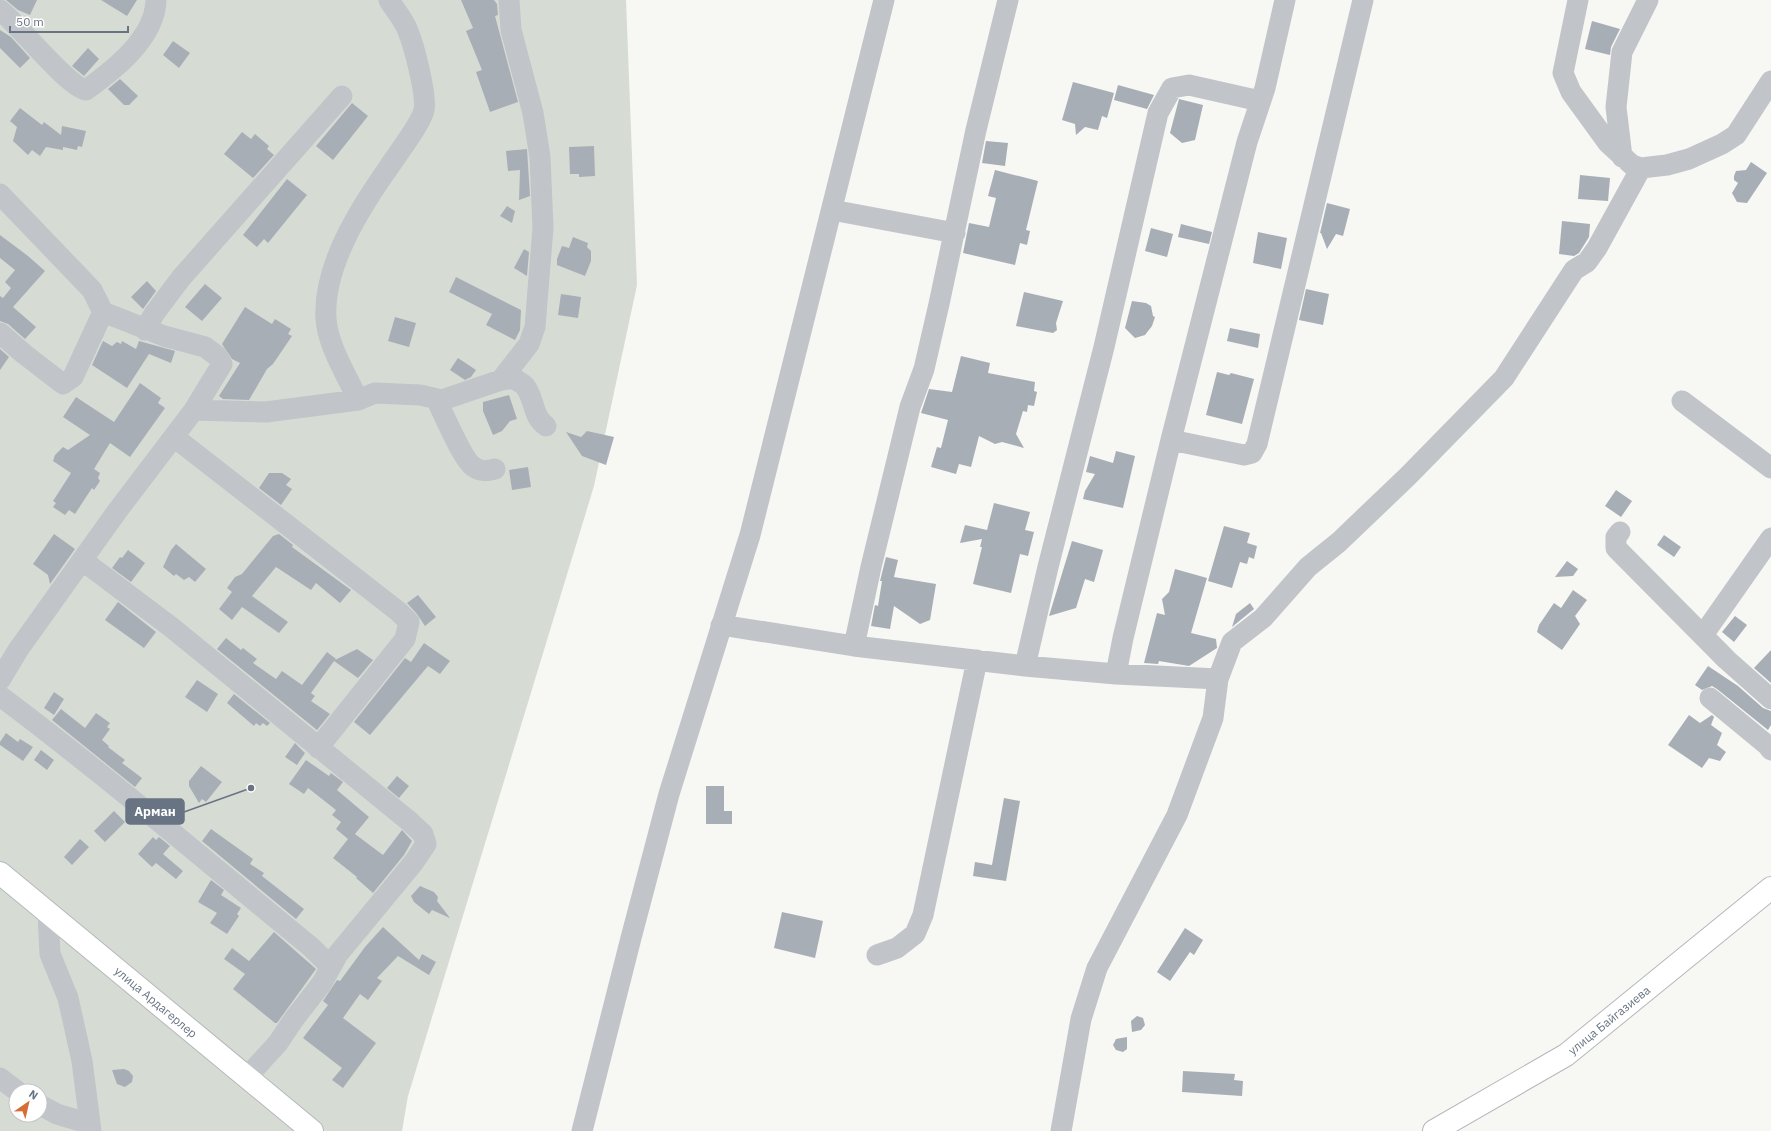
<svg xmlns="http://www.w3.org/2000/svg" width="1771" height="1131" font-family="'IBM Plex Sans',sans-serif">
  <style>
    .green { fill: #d6dcd4; fill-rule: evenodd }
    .building { fill: #a8aeb5 }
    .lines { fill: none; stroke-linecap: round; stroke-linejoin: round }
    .major-casing { stroke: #b4b8bc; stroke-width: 24 }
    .minor { stroke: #c1c4c8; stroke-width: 21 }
    .major { stroke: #fff; stroke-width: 22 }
    .labels { text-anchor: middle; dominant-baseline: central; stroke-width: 4; stroke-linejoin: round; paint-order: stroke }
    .street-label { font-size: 12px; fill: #687483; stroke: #fff }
    .leader { fill: none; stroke: #687483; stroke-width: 1.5 }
    .callout-dot { fill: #687483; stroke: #fff; stroke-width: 1.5 }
    .callout { fill: #687483; stroke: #687483; stroke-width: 1.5 }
    .callout-label { font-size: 13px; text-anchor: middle; font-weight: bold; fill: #fff }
  </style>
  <rect width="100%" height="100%" fill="#f7f7f4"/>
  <!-- green -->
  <path class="green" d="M 0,0 L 626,0 L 637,285 L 594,486 L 408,1096 L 402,1131 L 0,1131 ZM 16,1091 L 40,1091 L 40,1115 L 16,1115 Z"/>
  <!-- building -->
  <path class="building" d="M 6,0 L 37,0 L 30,15 L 18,10 Z
    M 101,0 L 137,0 L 127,16 Z
    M 461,0 L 494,0 L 497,4 L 498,15 L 495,16 L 518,102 L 490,112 L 476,72 L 482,70 L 466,31 L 473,28 Z
    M 1592,21 L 1620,29 L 1611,47 L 1610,55 L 1585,49 Z
    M 0,30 L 11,37 L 30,58 L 20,68 L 0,48 Z
    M 173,41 L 190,53 L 179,68 L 163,55 Z
    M 88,48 L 99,59 L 84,76 L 72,66 Z
    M 120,79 L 138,96 L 129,105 L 124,105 L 108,89 Z
    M 1073,82 L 1114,93 L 1107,118 L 1102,116 L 1098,130 L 1085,127 L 1076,135 L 1075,124 L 1062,120 Z
    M 1118,85 L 1154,95 L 1147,109 L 1114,100 Z
    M 1179,99 L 1203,105 L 1195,140 L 1182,143 L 1170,133 Z
    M 352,103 L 368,116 L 333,160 L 316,146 Z
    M 20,108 L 42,125 L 44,122 L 61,135 L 62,126 L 86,131 L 82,147 L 78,146 L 77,150 L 63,147 L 63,150 L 46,147 L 40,156 L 32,150 L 28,155 L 13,141 L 17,127 L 10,121 Z
    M 242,132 L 251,139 L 255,134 L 269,146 L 267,149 L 274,155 L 253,178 L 224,154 Z
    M 986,141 L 1008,143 L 1005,166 L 982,163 Z
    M 594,146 L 595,176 L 579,177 L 579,174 L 570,174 L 569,147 Z
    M 527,149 L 530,196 L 519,200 L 520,170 L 508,171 L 506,151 Z
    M 1751,162 L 1767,173 L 1747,203 L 1737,202 L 1732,193 L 1738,183 L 1734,180 L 1734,176 L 1736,171 L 1746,170 Z
    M 995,170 L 1038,181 L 1026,230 L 1030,231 L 1027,245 L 1020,243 L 1015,265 L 963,253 L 969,223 L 989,227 L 996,198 L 988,196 Z
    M 1580,175 L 1610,178 L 1608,201 L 1578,199 Z
    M 287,179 L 307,195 L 268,243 L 264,239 L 257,247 L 243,235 Z
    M 1327,203 L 1350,209 L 1343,236 L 1336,234 L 1327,249 L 1321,233 L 1320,233 Z
    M 507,206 L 515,211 L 512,223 L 500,216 Z
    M 1562,221 L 1590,224 L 1589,237 L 1579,253 L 1574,256 L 1559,254 Z
    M 1181,224 L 1212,232 L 1209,244 L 1178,237 Z
    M 1151,228 L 1173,234 L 1167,257 L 1145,251 Z
    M 1258,232 L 1287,238 L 1281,269 L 1253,263 Z
    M 0,235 L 28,256 L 45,271 L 13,307 L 36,327 L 25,339 L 8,324 L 0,321 L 0,296 L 3,298 L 11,288 L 5,282 L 15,270 L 0,258 Z
    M 573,237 L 588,243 L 587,247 L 591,251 L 591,261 L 585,276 L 557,265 L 557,259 L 562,246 L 569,248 Z
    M 524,249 L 529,252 L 527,276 L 514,268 Z
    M 456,277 L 521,310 L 520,330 L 515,340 L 486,325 L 492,314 L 449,292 Z
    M 147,281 L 156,291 L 143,309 L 131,297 Z
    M 205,284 L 222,298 L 202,321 L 185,307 Z
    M 1306,289 L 1329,294 L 1323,325 L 1299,320 Z
    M 1024,292 L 1063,301 L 1056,323 L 1057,330 L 1053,333 L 1016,326 Z
    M 561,294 L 581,297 L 578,318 L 558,315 Z
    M 1132,301 L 1146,303 L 1151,306 L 1153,316 L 1155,317 L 1152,326 L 1145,335 L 1135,338 L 1125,328 Z
    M 245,307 L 272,324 L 275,319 L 291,329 L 288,334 L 292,336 L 273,364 L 267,369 L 249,400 L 223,399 L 219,396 L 240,363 L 232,359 L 222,344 Z
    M 395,317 L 416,323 L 409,347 L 388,341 Z
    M 1230,328 L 1260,334 L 1258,348 L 1227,341 Z
    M 103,341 L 112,346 L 117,342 L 121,344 L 122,341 L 136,349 L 139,341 L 175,351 L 171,363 L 149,354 L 127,388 L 92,365 Z
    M 0,349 L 9,357 L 0,370 Z
    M 961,356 L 990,363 L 988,373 L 1035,382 L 1034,391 L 1037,392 L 1034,406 L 1028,405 L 1027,412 L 1023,411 L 1016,434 L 1024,448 L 1002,442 L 995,444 L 979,436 L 971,467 L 959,464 L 956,474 L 931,467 L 937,447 L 941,448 L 948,420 L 921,413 L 929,389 L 952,392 Z
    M 458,358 L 476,370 L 471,377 L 465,380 L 450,370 Z
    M 1217,372 L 1229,375 L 1231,373 L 1254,379 L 1242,424 L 1206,415 Z
    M 140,383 L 161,398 L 158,403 L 165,408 L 130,457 L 110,443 L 94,469 L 100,473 L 98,478 L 100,481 L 94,490 L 92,488 L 75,514 L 69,510 L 65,515 L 53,507 L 56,503 L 53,501 L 71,473 L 53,461 L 55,455 L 63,447 L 68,450 L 90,435 L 63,417 L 76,397 L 114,422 Z
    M 509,395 L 517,419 L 510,421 L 502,431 L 493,435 L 483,411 L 483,402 Z
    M 587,431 L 614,437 L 606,465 L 582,456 L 566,432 L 581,437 Z
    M 1116,451 L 1135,456 L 1123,508 L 1083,499 L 1085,491 L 1095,474 L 1086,472 L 1090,456 L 1113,463 Z
    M 528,467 L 531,487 L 512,490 L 509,470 Z
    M 269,473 L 282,473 L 291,479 L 286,485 L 292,489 L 281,505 L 259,488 Z
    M 1616,490 L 1632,501 L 1621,517 L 1605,506 Z
    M 994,503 L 1030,512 L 1025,530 L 1034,532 L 1028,556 L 1020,554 L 1011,593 L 973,584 L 982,547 L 980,547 L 982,539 L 960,543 L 965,525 L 987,530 Z
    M 1224,526 L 1250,533 L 1247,543 L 1257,546 L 1254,559 L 1249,557 L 1247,564 L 1240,562 L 1232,588 L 1208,581 Z
    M 54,534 L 75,549 L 50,584 L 48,575 L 33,564 Z
    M 279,534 L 293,545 L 292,547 L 351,590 L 340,603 L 316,583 L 311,590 L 276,567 L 252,596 L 288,622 L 279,633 L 242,607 L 232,620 L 219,609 L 232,592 L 227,588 L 235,577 L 242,574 L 273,536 Z
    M 1664,535 L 1681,547 L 1674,557 L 1657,545 Z
    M 1072,541 L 1103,550 L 1094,582 L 1085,579 L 1076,608 L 1049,616 Z
    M 176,544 L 206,569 L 195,582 L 189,577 L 184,580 L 176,574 L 174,576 L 163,567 L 171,550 Z
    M 128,550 L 145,563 L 131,582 L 112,568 L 120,557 L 122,558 Z
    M 886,557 L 898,560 L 894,577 L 936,584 L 930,620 L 920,624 L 894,606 L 890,629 L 871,626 L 875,605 L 878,606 L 882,581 L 880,581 Z
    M 1567,561 L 1578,569 L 1573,576 L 1555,577 Z
    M 1175,569 L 1207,578 L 1191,633 L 1216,639 L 1217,648 L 1189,666 L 1159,661 L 1158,664 L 1144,663 L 1157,613 L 1165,615 L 1162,599 L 1169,592 Z
    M 1573,590 L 1587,600 L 1575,616 L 1580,624 L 1562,650 L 1537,632 L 1539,625 L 1554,603 L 1561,608 Z
    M 418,595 L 436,617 L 425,626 L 417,614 L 407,603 Z
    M 118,602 L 156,632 L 144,648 L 105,620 Z
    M 1250,603 L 1254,609 L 1232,627 L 1236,614 Z
    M 1735,616 L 1747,625 L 1734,642 L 1722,632 Z
    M 226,638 L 241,650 L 243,648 L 257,659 L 253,663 L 276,679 L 282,671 L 302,685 L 327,652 L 336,659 L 335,660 L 357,649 L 373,660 L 358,678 L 334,661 L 311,693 L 315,696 L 311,701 L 330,714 L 317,730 L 217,649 Z
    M 424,643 L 450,661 L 440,674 L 428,666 L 370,735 L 354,722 L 405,658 L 411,662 Z
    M 1771,650 L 1771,683 L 1754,668 Z
    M 1708,666 L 1738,686 L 1763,708 L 1771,711 L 1771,725 L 1768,730 L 1717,689 L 1712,686 L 1702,690 L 1695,685 Z
    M 197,680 L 218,694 L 207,712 L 185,697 Z
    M 54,692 L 64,699 L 54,715 L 44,708 Z
    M 234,694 L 270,723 L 267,726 L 263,723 L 260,726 L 256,723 L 254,726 L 227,703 Z
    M 61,709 L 85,728 L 96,713 L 110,723 L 107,727 L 110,729 L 102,740 L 109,746 L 108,747 L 125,760 L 122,763 L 142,778 L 135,787 L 52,720 Z
    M 1689,715 L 1700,723 L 1712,715 L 1714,717 L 1711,725 L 1722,733 L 1717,745 L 1726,752 L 1720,761 L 1709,758 L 1702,768 L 1668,745 Z
    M 6,733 L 18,742 L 20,739 L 33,747 L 23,761 L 0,745 L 0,742 Z
    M 295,743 L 305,753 L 297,765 L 285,757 Z
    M 41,750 L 54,760 L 47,770 L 34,760 Z
    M 306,760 L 329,776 L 331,773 L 343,782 L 337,790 L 369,817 L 355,834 L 383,855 L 402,830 L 412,841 L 404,855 L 373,893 L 356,878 L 357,877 L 333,858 L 348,839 L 336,829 L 341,822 L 332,815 L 336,810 L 308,788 L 304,794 L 289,784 Z
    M 201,766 L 222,782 L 206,802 L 202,799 L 199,803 L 189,786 L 189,781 Z
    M 397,776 L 409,786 L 399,798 L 387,788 Z
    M 706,786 L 724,786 L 724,811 L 732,811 L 732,824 L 706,824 Z
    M 1004,798 L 1020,801 L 1006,881 L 973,876 L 975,862 L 992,865 Z
    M 114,811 L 125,822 L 105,842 L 94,831 Z
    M 211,829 L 253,859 L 250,864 L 264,873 L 262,876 L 304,909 L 296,919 L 202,841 Z
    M 153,837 L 156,840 L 159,837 L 170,846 L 163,854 L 183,871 L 176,879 L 156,863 L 152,867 L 138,854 Z
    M 80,839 L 89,847 L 72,865 L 64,857 Z
    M 211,880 L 224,890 L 221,895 L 241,908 L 237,914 L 239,916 L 227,934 L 210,923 L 217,913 L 198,902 Z
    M 420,886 L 434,892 L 438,897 L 437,901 L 450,918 L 432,910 L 429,914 L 414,902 L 411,896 Z
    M 782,912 L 823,921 L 815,958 L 774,948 Z
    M 383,927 L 419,960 L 422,954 L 436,962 L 429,975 L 398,956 L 377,978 L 382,981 L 368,1000 L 360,994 L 343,1018 L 376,1043 L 343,1088 L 332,1080 L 342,1068 L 303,1038 L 328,1005 L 323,1001 L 337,980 L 340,981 L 365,947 Z
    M 1185,928 L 1203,940 L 1194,955 L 1190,952 L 1170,981 L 1157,972 Z
    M 274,932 L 316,969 L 277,1023 L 275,1023 L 233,989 L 245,974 L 224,959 L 232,948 L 249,961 Z
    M 1137,1016 L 1143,1018 L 1145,1025 L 1141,1030 L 1132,1032 L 1131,1021 Z
    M 1127,1037 L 1127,1049 L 1123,1052 L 1116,1050 L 1113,1045 L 1116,1039 Z
    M 124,1069 L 129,1071 L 133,1076 L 132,1082 L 125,1087 L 117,1084 L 112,1070 Z
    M 1183,1071 L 1235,1074 L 1234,1080 L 1243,1081 L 1242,1096 L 1182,1092 Z"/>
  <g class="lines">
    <!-- major casing -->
    <g class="major-casing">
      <path id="major" d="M 0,873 L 312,1131
        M 1434,1131 L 1566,1055 L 1771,888"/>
    </g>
    <!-- minor -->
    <path class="minor" d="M 1578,0 L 1563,73 L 1571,92 L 1608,143 L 1632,165 L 1641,168
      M 0,10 C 20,26 67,86 86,90 C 115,69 155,38 156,0
      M 1622,157 L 1616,107 L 1622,52 L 1648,0
      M 0,194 L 92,290 L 103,312 L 164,336 L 205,347 L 217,356 L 222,364 L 194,410 L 118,510 L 18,650 L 0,680
      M 832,210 L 955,233
      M 145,330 L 154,314 L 181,278 L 342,96
      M 0,333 L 24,354 L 63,384 L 73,377 L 103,312
      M 501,380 L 514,378 C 517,381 522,383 525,386 C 535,399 532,416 546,426
      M 436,399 C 443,412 463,461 474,467 C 481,472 487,471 495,469
      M 358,400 C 347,376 327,344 326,318 C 323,266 360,208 389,167 C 396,156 422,122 424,110 C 427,95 414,46 408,31 C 404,20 395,10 389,0
      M 1682,401 L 1771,468
      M 194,410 L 266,412 L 358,400 L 375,393 L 420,395 L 442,400 L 501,380 L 529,344 L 535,327 L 543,228 L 540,157 L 533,113 L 511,30 L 509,0
      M 174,437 L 399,612 L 409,622 L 405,639 L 318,748
      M 1171,440 L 1244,455 L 1252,453 L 1257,444 L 1363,0
      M 1620,532 L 1616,537 L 1616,548 L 1727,660 L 1771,699
      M 82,560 L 171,627 L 409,821 L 423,834 L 426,844 L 414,862 L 338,954 L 322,983 L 294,1019 L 278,1043 L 247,1077
      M 721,625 L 854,646 L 1025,666 L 1116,674 L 1218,679 L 1213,718 L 1177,815 L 1097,968 L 1081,1019 L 1061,1131
      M 1703,635 L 1771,538
      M 854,646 L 871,567 L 910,407 L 924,369 L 939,304 L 976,130 L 1008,0
      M 1025,666 L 1048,567 L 1104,347 L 1158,113 L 1172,88 L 1189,85 L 1260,101
      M 1116,674 L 1123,638 L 1171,440 L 1247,142 L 1265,88 L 1285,0
      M 1218,679 L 1232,642 L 1263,618 L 1308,567 L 1339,542 L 1408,476 L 1504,378 L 1574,270 L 1587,262 L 1597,248 L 1641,168 L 1667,165 L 1689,159 L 1722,144 L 1736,135 L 1771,81
      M 0,696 C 107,776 208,863 311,947 L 331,967
      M 1710,698 L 1767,745 L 1771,750
      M 48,913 L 50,954 L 68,998 L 82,1061 L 91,1131
      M 877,955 L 897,948 L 915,934 L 923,915 L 977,660
      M 0,1078 L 17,1091
      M 40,1105 L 57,1114 L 90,1124
      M 582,1131 L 631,938 L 669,794 L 750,535 L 884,0"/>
    <!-- major -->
    <use href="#major" class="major"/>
  </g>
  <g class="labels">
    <!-- street labels -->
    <g class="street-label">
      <text transform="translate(156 1002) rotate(40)">улица Ардагерлер</text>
      <text transform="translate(1609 1020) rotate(-39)">улица Байгазиева</text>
    </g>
  </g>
  <!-- callouts -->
  <path class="leader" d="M251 788L184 812"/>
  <circle class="callout-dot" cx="251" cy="788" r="4"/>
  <rect class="callout" x="126" y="799" width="58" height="25" rx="4"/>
  <g class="callout-label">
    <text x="155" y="816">Арман</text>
  </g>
  <!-- north arrow -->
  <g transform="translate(28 1103) rotate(34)"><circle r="19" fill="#ffffff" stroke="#c3c7cd"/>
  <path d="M0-3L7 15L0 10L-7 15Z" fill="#d76d34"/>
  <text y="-6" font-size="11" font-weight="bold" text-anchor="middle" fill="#687483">N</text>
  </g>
  <!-- scale -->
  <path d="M10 26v6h118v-6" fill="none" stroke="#687483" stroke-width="2"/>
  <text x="16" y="26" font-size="12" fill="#687483" stroke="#ffffff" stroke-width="3" paint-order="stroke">50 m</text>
</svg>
